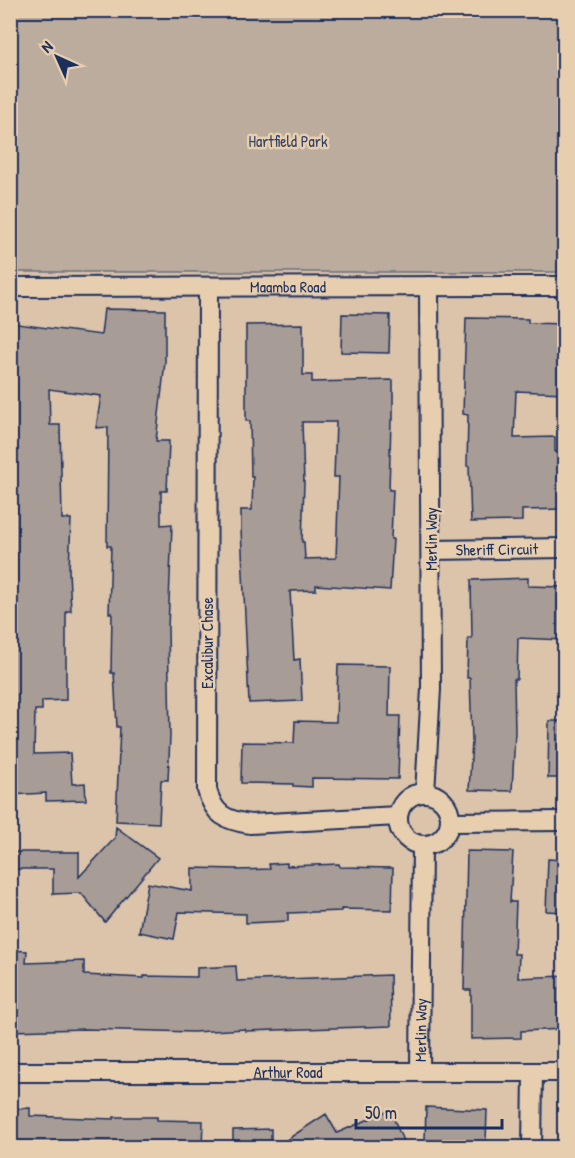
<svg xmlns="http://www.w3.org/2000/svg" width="575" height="1158" font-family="'Patrick Hand',sans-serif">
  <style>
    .green { fill: #bbac9d; stroke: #6b6e7e; stroke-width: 1.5 }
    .building { fill: #a89c96; stroke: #1b2f5e; stroke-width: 1.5; fill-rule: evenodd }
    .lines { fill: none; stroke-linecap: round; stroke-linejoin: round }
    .minor-casing { stroke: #1b2f5e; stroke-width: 22 }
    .minor { stroke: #e7ceaf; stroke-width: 18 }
    .labels { text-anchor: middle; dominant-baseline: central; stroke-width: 5; stroke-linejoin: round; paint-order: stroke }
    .park-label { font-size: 16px; fill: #334267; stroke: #e7ceaf }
    .street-label { font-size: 16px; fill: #1b2f5e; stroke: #e7ceaf }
  </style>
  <rect width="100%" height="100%" fill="#dbc4aa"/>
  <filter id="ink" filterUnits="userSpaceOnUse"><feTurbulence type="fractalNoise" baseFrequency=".0167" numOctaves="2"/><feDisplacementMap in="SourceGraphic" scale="12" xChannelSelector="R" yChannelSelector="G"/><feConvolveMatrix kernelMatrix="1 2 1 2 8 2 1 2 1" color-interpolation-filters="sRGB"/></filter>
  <g filter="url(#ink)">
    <!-- green -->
    <path class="green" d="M 10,11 L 564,11 L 564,272 L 11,272 Z"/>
    <!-- building -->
    <path class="building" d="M 104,309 L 165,310 L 165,362 L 156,441 L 169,441 L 167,491 L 161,491 L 161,525 L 172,524 L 168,629 L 170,736 L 168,780 L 161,780 L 159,823 L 116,821 L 120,727 L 117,727 L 114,673 L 111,673 L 112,613 L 109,613 L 111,546 L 107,546 L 108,427 L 96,428 L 101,396 L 49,389 L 50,425 L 60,425 L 62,519 L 71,519 L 69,571 L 71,611 L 66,611 L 66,700 L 42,701 L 42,710 L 35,710 L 34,754 L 70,753 L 72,784 L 85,783 L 86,800 L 46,801 L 46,793 L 10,795 L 10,323 L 101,335 Z
      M 342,314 L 390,315 L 389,353 L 341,352 Z
      M 466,318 L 528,319 L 528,323 L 564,324 L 564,393 L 516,391 L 514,438 L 555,437 L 555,452 L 564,451 L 564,509 L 522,510 L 522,521 L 471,522 L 469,466 L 467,466 L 468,415 L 463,414 Z
      M 303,324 L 303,375 L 312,375 L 312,382 L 393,380 L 393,420 L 391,420 L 389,490 L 393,490 L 391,539 L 393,539 L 390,590 L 316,585 L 316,590 L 290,591 L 294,660 L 300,659 L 302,701 L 249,703 L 241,529 L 241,510 L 252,510 L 253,477 L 251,477 L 250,421 L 246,421 L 246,325 ZM 302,422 L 336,422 L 334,477 L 339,477 L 336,558 L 305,559 L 304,542 L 302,542 L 304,483 Z
      M 528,578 L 528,586 L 564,587 L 564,640 L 518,638 L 517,679 L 514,679 L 515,732 L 512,791 L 469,790 L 472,741 L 470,678 L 467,678 L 468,638 L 472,638 L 471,580 Z
      M 338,665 L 390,666 L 389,716 L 400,716 L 398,779 L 312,778 L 312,787 L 293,786 L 293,784 L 241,783 L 242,742 L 294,743 L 295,721 L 336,722 Z
      M 549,721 L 564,721 L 564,778 L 548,778 Z
      M 116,827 L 158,858 L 105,922 L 81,893 L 53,894 L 53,869 L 10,869 L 10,852 L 79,852 L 79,877 L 115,838 Z
      M 467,851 L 513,852 L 510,902 L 516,902 L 514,954 L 519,954 L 518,978 L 564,976 L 564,1029 L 521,1031 L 521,1038 L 471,1039 L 471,990 L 464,990 Z
      M 548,859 L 564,860 L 564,912 L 546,911 Z
      M 287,863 L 287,866 L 339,864 L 340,867 L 393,868 L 392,910 L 341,909 L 341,911 L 288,913 L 288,921 L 246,923 L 246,914 L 179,912 L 174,939 L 139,932 L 148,883 L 192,891 L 192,868 L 237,869 L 237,870 L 270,869 L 269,864 Z
      M 10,950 L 27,951 L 26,963 L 84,961 L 84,975 L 144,978 L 144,976 L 197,977 L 197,968 L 236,966 L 237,981 L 390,975 L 391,1026 L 245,1031 L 245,1029 L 193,1032 L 85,1029 L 10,1031 Z
      M 426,1107 L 487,1110 L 486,1142 L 425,1140 Z
      M 30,1108 L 30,1116 L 114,1119 L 114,1117 L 157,1117 L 157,1120 L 203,1121 L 202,1148 L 10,1148 L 10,1109 Z
      M 390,1110 L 406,1148 L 274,1148 L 326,1114 L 337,1133 Z
      M 271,1129 L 271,1148 L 233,1148 L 233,1130 Z"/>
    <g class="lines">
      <!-- minor casing -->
      <g class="minor-casing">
        <g id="minor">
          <path id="s1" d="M 10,287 L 564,286"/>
          <path d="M 208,287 L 207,790 C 214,815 225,820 250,824 L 398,816"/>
          <path id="s2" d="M 431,550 L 564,548"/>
          <path d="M 425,793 L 431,689 L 429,286"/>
          <circle cx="424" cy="819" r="26"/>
          <path d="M 450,822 L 564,821"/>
          <path id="s3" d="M 10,1072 L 564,1072"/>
          <path id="s4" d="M 420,1072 L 422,845"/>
          <path d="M 532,1148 L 533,1072"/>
        </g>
      </g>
      <!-- minor -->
      <use href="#minor" class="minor"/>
    </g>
  </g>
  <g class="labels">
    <!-- park labels -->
    <g class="park-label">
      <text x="288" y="141">Hartfield Park</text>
    </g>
    <!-- street labels -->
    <g class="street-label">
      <text stroke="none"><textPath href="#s1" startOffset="278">Maamba Road</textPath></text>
      <text transform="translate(431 539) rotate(-90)">Merlin Way</text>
      <text stroke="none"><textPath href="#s2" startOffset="66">Sheriff Circuit</textPath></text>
      <text transform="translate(207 643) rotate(-90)">Excalibur Chase</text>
      <text stroke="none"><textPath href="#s4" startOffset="42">Merlin Way</textPath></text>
      <text stroke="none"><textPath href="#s3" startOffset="278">Arthur Road</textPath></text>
    </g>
  </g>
  <!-- margin -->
  <rect width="575" height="1158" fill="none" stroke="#e7ceaf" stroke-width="36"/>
  <rect x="18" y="18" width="539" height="1122" fill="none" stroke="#1b2f5e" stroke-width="2" filter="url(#ink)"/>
  <!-- north arrow -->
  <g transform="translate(57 57) rotate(315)" stroke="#e7ceaf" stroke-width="4.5" paint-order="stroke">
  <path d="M0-4.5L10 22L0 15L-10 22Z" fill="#1b2f5e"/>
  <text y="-9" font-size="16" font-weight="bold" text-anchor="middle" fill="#1b2f5e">N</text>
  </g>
  <!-- scale -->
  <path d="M356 1119v9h146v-9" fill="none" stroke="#1b2f5e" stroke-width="3"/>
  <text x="365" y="1119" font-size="18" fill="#1b2f5e" stroke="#e7ceaf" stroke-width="4.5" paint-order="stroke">50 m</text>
</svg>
